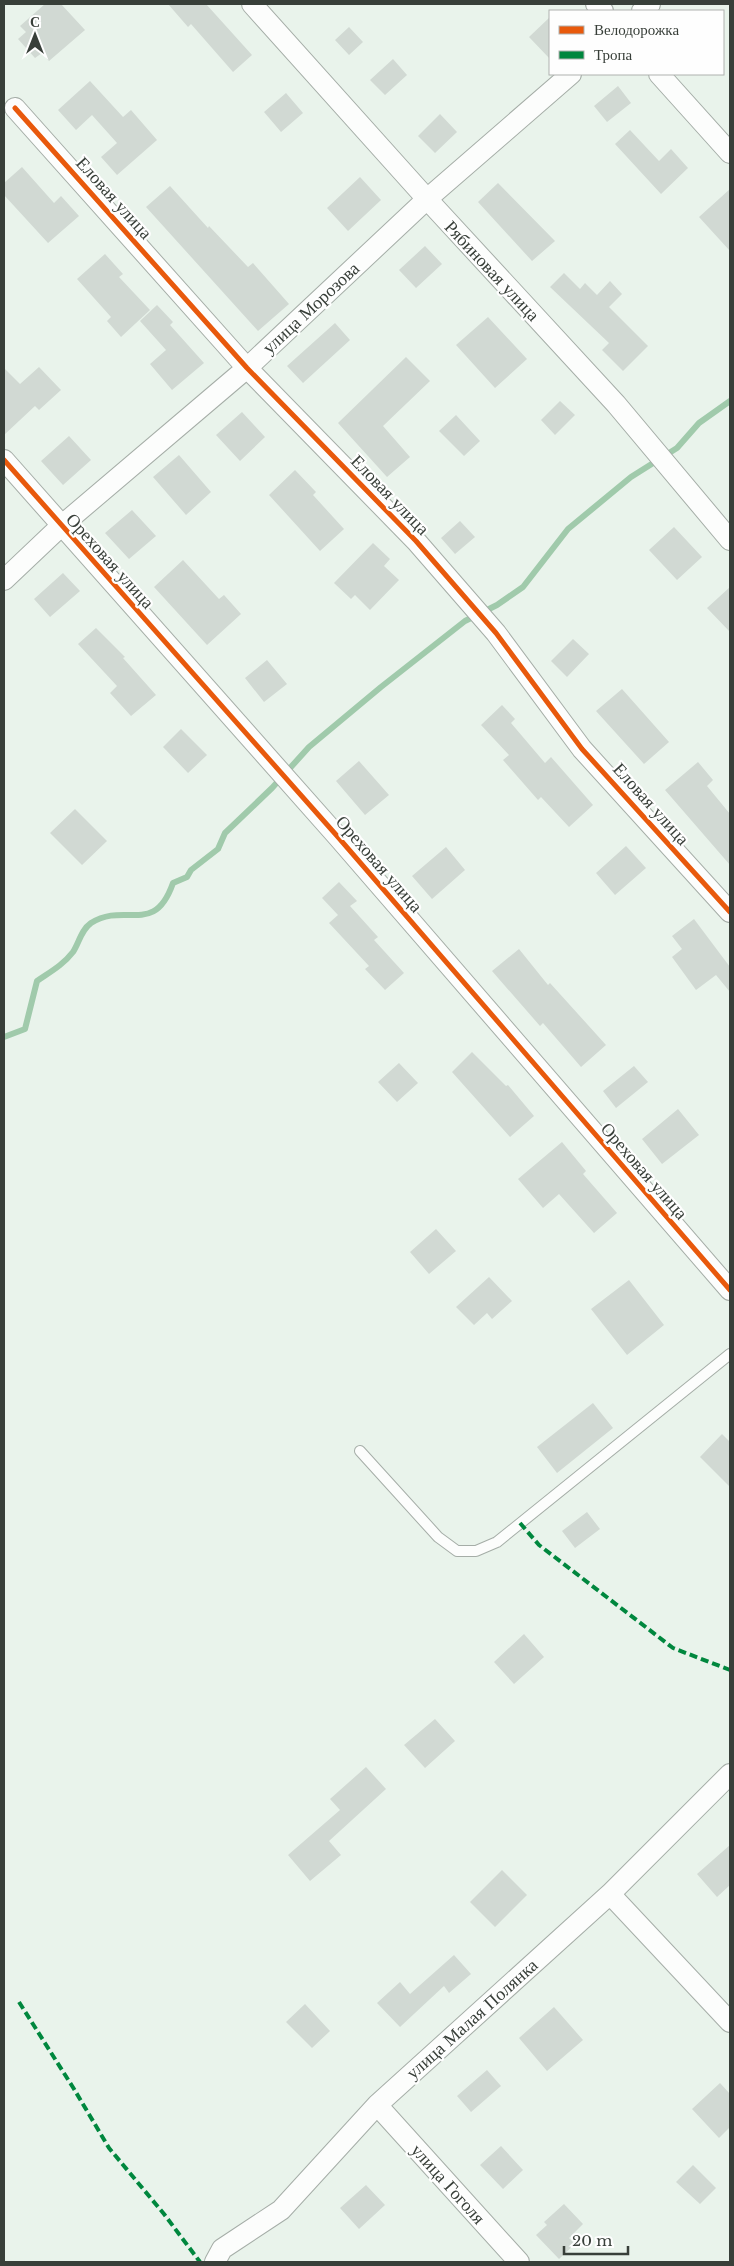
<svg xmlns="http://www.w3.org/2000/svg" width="734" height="2266" font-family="'Libre Baskerville',serif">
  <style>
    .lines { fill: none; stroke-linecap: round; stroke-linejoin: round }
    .stream { stroke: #a0caab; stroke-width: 6 }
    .building { fill: #d1d9d3 }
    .lane-casing { stroke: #a5ada7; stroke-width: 12 }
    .street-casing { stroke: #a5ada7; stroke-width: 22 }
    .lane { stroke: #fcfdfc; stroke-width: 10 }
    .street { stroke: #fcfdfc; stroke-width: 20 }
    .quiet { stroke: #00873e; stroke-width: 4; stroke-dasharray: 8 4; stroke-linecap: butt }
    .cycleway-casing { stroke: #fefefe; stroke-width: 8 }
    .cycleway { stroke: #e8590c; stroke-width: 5 }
    .labels { text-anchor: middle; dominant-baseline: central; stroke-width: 4.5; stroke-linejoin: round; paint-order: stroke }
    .street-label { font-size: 18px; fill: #383f39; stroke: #fefefe }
  </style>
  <rect width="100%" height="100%" fill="#e9f3eb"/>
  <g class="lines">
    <!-- stream -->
    <path class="stream" d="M 4,1037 L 25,1029 L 37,981 C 50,972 63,965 73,952 C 79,943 81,930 91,923 C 126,901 154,937 173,883 L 187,877 L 191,870 L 218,849 L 225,833 L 272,788 L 309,747 L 381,687 L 465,621 L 497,605 L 523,587 L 568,529 L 631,477 L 677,448 L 699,423 L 730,401"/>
  </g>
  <!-- building -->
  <path class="building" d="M 45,4 L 61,4 L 85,30 L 49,61 L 42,53 L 35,58 L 18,39 L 26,32 L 20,26 Z
    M 168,4 L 206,4 L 252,55 L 233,72 L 191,24 L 188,27 Z
    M 550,17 L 550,59 L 529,37 Z
    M 349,27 L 363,42 L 349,55 L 335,40 Z
    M 393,59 L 407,75 L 385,95 L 370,80 Z
    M 90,81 L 123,117 L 131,110 L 157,140 L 117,175 L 101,157 L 117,143 L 92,115 L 76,130 L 58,110 Z
    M 618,86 L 631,103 L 607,122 L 594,106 Z
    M 286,93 L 303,113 L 281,132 L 264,112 Z
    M 440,114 L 457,132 L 435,153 L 418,136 Z
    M 630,130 L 659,161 L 671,149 L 688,168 L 661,194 L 615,144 Z
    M 22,167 L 54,203 L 61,196 L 79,216 L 48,243 L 4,195 L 4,183 Z
    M 360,177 L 381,200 L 348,231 L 327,208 Z
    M 498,183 L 555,241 L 532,261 L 478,202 Z
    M 170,186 L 208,228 L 209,226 L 248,267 L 253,263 L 289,304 L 258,331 L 146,207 Z
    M 730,189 L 730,251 L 699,217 Z
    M 425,246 L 442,264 L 416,288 L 399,270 Z
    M 105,254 L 123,274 L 119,277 L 150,310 L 121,337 L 107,321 L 111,317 L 77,279 Z
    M 564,273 L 580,289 L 585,283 L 597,295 L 610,281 L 622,294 L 609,307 L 648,346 L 623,371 L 602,350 L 609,343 L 550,287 Z
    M 157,305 L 173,322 L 170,325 L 204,363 L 172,390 L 150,364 L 166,350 L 140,321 Z
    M 488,317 L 527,359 L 495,388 L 456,345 Z
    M 335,323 L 350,340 L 303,383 L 287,366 Z
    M 406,357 L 430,381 L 383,426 L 410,457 L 387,477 L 338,423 Z
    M 39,367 L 61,390 L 39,410 L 35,406 L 4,435 L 4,368 L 20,384 Z
    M 560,401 L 575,415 L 555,435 L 541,420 Z
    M 242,412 L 265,437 L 240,461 L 216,435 Z
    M 456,415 L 480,441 L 464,456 L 439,431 Z
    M 69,436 L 91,460 L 63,485 L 41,461 Z
    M 179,455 L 211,492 L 186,515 L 153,477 Z
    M 295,470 L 316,492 L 313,495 L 344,529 L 320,551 L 269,495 Z
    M 132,510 L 156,536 L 129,559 L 105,533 Z
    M 460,521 L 475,537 L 455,554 L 441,538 Z
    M 674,527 L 702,557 L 677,580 L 649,550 Z
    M 373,543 L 390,559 L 384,566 L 399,580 L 370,610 L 355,595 L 351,599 L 334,583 Z
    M 183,560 L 219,599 L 224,595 L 241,614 L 207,645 L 154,587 Z
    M 63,573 L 80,591 L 50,617 L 34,599 Z
    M 730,587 L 730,632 L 707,608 Z
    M 96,628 L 125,657 L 123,658 L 156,695 L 131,716 L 110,693 L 117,686 L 78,644 Z
    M 573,639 L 589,654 L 567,677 L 551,661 Z
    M 267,660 L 287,684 L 264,702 L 245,678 Z
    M 622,689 L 669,742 L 644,764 L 596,711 Z
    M 502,705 L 515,719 L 511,723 L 545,763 L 551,757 L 593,805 L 569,827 L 541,797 L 538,800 L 503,760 L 509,755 L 481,725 Z
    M 181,729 L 207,755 L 188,773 L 163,747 Z
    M 359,761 L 389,795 L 365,815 L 336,781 Z
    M 698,762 L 713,780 L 707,786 L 730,814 L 730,865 L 665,790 Z
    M 75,809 L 107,841 L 82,865 L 50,833 Z
    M 626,846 L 646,868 L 615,895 L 596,873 Z
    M 446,847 L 465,870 L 432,899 L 412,876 Z
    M 339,882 L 357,901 L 350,906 L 378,937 L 374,940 L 404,973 L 385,990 L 365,969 L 369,966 L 329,923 L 338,915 L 322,898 Z
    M 694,919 L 730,967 L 730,992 L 716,975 L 696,990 L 672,957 L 682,949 L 672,936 Z
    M 519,949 L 548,985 L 550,983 L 606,1045 L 581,1067 L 543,1023 L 540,1026 L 492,971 Z
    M 472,1052 L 506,1086 L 508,1085 L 534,1116 L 510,1137 L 452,1072 Z
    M 399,1063 L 418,1083 L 397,1102 L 378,1082 Z
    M 634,1066 L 648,1082 L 616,1108 L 603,1091 Z
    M 678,1109 L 699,1135 L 662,1164 L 642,1139 Z
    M 562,1142 L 586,1171 L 583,1174 L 617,1213 L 594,1233 L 559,1194 L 543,1208 L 518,1179 Z
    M 436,1229 L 456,1251 L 429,1274 L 410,1252 Z
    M 489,1277 L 512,1301 L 492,1319 L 487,1313 L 474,1325 L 456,1307 Z
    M 629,1280 L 664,1325 L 627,1355 L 591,1309 Z
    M 593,1403 L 613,1428 L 557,1473 L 537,1447 Z
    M 722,1434 L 730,1442 L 730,1487 L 700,1457 Z
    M 587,1512 L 600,1529 L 575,1548 L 562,1531 Z
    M 524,1634 L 544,1657 L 514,1684 L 494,1662 Z
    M 435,1719 L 455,1741 L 425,1768 L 404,1745 Z
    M 366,1767 L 386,1789 L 329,1841 L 341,1855 L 310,1881 L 288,1855 L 340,1810 L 330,1799 Z
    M 730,1845 L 730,1885 L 717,1897 L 697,1874 Z
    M 502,1870 L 527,1895 L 495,1927 L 470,1902 Z
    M 454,1955 L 471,1974 L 449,1993 L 444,1986 L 400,2027 L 377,2003 L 400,1982 L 410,1994 Z
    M 305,2004 L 330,2031 L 312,2048 L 286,2022 Z
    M 554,2007 L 583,2040 L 547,2071 L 519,2038 Z
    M 487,2070 L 501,2086 L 471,2112 L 457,2096 Z
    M 720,2083 L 730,2094 L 730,2127 L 719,2138 L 692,2109 Z
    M 501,2146 L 523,2170 L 503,2189 L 480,2165 Z
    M 693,2165 L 716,2188 L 700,2204 L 676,2182 Z
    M 366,2185 L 385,2205 L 359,2229 L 340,2208 Z
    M 564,2204 L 583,2224 L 569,2238 L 575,2244 L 559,2259 L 536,2235 L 547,2225 L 544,2222 Z"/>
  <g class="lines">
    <!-- lane casing -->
    <g class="lane-casing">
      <path id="lane" d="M 360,1451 L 438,1537 L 457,1551 L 476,1551 L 497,1542 L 730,1354"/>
    </g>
    <!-- street casing -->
    <g class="street-casing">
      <path id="street" d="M 252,4 L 427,199 L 616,404 L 730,540
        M 596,4 L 603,11
        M 642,11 L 650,4
        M 659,74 L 730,153
        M 15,108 L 247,368 L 416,541 L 496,633 L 582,749 L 730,912
        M 4,460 L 338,837 L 730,1290
        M 4,580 L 61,526 L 247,368 L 427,199 L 571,74
        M 610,1894 L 730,2022
        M 377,2105 L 519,2262
        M 215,2262 L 222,2249 L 281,2210 L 377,2105 L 610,1894 L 730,1774"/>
    </g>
    <!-- lane -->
    <use href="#lane" class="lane"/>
    <!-- street -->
    <use href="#street" class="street"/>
    <!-- quiet -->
    <path class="quiet" d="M 520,1523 L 539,1545 L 673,1648 L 730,1670
      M 19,2002 L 74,2089 L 109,2148 L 164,2214 L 200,2262"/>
    <!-- cycleway casing -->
    <g class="cycleway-casing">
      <path id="cycleway" d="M 15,108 L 247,368 L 416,541 L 496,633 L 582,749 L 730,912
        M 4,460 L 338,837 L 730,1290"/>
    </g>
    <!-- cycleway -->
    <use href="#cycleway" class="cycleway"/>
  </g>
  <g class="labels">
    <!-- street labels -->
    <g class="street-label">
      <text transform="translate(114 198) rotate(48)">Еловая улица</text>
      <text transform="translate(492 271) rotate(47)">Рябиновая улица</text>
      <text transform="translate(311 308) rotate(-43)">улица Морозова</text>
      <text transform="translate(390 495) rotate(46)">Еловая улица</text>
      <text transform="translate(110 561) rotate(48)">Ореховая улица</text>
      <text transform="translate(651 804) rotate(48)">Еловая улица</text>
      <text transform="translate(379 864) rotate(49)">Ореховая улица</text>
      <text transform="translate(644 1171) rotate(49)">Ореховая улица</text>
      <text transform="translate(472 2019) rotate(-42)">улица Малая Полянка</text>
      <text transform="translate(448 2184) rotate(48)">улица Гоголя</text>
    </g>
  </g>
  <!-- border -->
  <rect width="734" height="2266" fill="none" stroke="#383f39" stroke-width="10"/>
  <!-- legend -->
  <rect x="549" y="10" width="175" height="65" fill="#fefefe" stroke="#afb2af"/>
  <rect x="559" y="26" width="25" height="8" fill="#e8590c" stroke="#afb2af"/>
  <text x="594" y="35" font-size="15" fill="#383f39">Велодорожка</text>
  <rect x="559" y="51" width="25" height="8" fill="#00873e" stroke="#afb2af"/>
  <text x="594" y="60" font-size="15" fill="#383f39">Тропа</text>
  <!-- north arrow -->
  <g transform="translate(35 35)" stroke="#fefefe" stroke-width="4" paint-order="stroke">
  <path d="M0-4L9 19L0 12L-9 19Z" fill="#383f39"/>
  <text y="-8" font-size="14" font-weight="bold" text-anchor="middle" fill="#383f39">С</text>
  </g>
  <!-- scale -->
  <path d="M564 2246v8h64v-8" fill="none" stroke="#383f39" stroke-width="2.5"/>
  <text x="572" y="2246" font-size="15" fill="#383f39" stroke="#fefefe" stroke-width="4" paint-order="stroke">20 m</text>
</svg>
